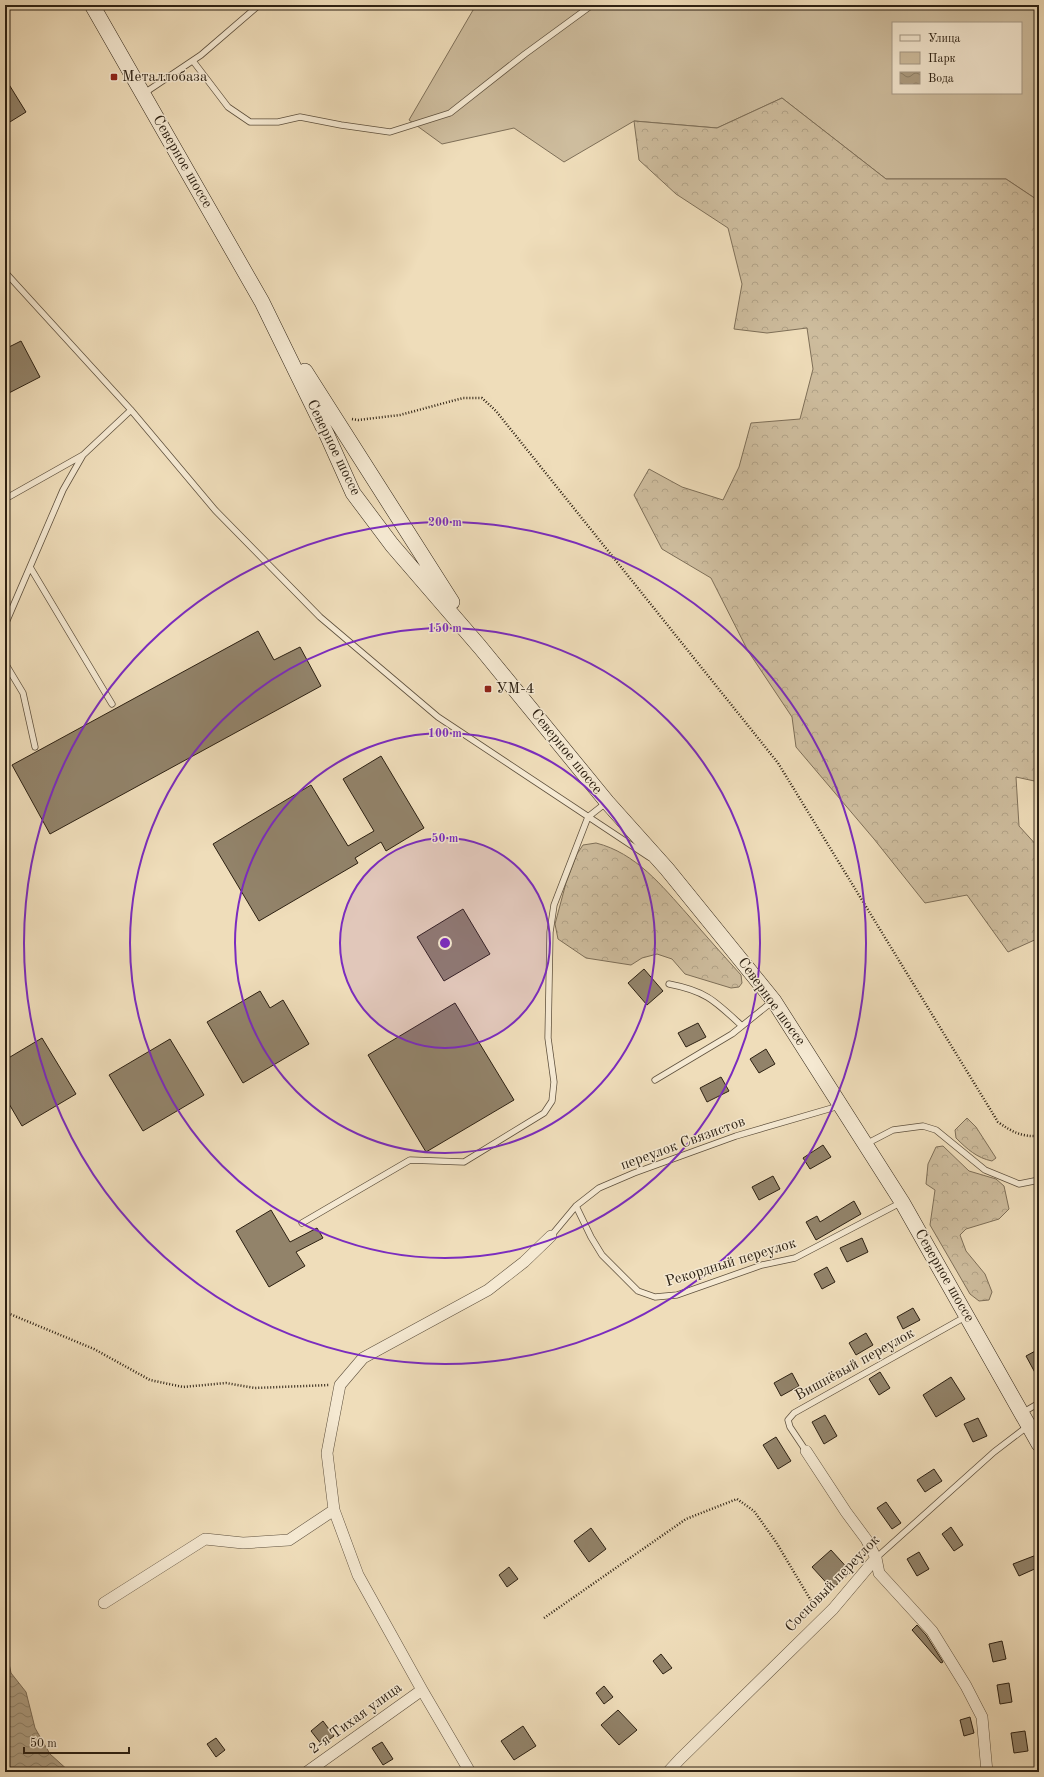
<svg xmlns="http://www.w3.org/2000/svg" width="1044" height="1777" font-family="'Old Standard TT',serif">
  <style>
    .green { fill: #cebd9e; stroke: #7e6f58; fill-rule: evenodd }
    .forest { fill: url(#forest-crowns); stroke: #7e6f58 }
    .water { fill: url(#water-waves); stroke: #7a6b55 }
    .building { fill: #92836a; stroke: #2d2113 }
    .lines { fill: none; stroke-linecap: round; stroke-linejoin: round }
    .lane-casing { stroke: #5e503d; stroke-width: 7 }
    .street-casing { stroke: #5e503d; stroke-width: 12 }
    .secondary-casing { stroke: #2d2113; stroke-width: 16 }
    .path { stroke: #2d2113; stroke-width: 2.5; stroke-dasharray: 1 2; stroke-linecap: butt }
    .lane { stroke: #f5e9d2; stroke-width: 5.5 }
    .street { stroke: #f5e9d2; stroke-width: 11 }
    .secondary { stroke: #f5e9d2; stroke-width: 15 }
    .ring { fill: none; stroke: #7b2cbf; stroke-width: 2 }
    .poi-dot { fill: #8f2418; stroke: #f5e9d2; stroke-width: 1.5 }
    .labels { text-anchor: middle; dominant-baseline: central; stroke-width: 3; stroke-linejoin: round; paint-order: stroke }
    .poi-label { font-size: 15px; fill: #2d2113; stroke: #f5e9d2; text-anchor: start }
    .street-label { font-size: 15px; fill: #2d2113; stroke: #f5e9d2 }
    .centre { fill: #7b2cbf; stroke: #f5e9d2; stroke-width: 2 }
    .ring-label { font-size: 12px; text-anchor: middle; font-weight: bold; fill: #7b2cbf; stroke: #f5e9d2; stroke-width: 3; stroke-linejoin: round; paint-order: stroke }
  </style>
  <defs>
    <pattern id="forest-crowns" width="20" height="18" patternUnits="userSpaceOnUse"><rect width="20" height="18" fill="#cebd9e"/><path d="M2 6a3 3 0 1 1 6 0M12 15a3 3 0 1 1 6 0" fill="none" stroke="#b1a287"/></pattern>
    <pattern id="water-waves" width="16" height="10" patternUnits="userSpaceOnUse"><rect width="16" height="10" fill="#ad9d81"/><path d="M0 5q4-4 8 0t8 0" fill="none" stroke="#8d8068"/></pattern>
  </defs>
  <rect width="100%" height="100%" fill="#efddba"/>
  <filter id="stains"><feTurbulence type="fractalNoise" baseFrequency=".005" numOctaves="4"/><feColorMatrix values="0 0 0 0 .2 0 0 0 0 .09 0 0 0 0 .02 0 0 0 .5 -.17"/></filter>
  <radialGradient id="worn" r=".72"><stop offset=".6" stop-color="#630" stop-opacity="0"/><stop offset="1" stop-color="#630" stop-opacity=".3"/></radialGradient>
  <!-- green -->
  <path class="green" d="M 476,5 L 1039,5 L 1039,201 L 1006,179 L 886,179 L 782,98 L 717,128 L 634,121 L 564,162 L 514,128 L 442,144 L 409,120 ZM 893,23 L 1021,23 L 1021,93 L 893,93 Z"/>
  <!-- forest -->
  <path class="forest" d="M 782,98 L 886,179 L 1006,179 L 1039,201 L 1039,782 L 1016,777 L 1019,826 L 1039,848 L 1039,938 L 1008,952 L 967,895 L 925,903 L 874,839 L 796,747 L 792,717 L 748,651 L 711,578 L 662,549 L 634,495 L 649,469 L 682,487 L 723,500 L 739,467 L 751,423 L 800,419 L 813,369 L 807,328 L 767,333 L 734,329 L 742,284 L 728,228 L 676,194 L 639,160 L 634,121 L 717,128 Z
    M 596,843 C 636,853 662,886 688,915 C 705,935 723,955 741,975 L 742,983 L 739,987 L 731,988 L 685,974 L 672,959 L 657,954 L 642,958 L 631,965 L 586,958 L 558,939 L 555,924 L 566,883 L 577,854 L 583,845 Z
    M 967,1118 L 976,1127 L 996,1158 L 992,1161 C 977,1158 967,1149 956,1138 L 955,1130 Z
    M 943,1146 L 969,1171 L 996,1179 L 1004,1186 L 1009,1209 L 999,1219 L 966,1229 L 960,1235 L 966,1251 L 985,1274 L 992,1292 L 989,1300 L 979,1301 L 970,1294 L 930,1225 L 935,1190 L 926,1184 L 928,1164 L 936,1147 Z"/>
  <!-- water -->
  <path class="water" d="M 5,1645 L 11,1673 L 26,1692 L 35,1728 L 50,1754 L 70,1772 L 5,1772 Z"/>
  <!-- building -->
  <path class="building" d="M 5,78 L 26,112 L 5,125 Z
    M 21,341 L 40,377 L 5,395 L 5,349 Z
    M 258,631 L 274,660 L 300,647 L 321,686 L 50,834 L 12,765 Z
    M 381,756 L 424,828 L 386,851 L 381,842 L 355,858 L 358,863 L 259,921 L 213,844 L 311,785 L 348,846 L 374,831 L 343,779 Z
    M 463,909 L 490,954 L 444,981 L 417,937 Z
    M 644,969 L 663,991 L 647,1005 L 628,983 Z
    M 260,991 L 270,1008 L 283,1000 L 309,1044 L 243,1083 L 207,1022 Z
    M 455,1003 L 514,1100 L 426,1152 L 368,1055 Z
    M 698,1023 L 706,1037 L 686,1047 L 678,1033 Z
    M 42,1038 L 76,1094 L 22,1126 L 5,1097 L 5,1060 Z
    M 170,1039 L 204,1095 L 143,1131 L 109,1075 Z
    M 766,1049 L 775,1064 L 759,1073 L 750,1059 Z
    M 721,1077 L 729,1091 L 707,1102 L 700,1088 Z
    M 823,1145 L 831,1157 L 810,1169 L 803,1158 Z
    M 773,1176 L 780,1189 L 759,1200 L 752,1187 Z
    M 854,1201 L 861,1214 L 816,1240 L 806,1222 L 817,1216 L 820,1222 Z
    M 271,1210 L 290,1242 L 317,1228 L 323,1238 L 296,1252 L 305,1266 L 269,1287 L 236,1231 Z
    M 862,1238 L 868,1252 L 847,1262 L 840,1248 Z
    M 827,1267 L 835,1282 L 822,1289 L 814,1274 Z
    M 913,1308 L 920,1320 L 903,1329 L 897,1317 Z
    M 866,1333 L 873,1345 L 856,1355 L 849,1343 Z
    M 1039,1349 L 1039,1380 L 1026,1356 Z
    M 880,1372 L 890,1388 L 879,1395 L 869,1379 Z
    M 792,1373 L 799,1386 L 781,1396 L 774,1383 Z
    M 951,1377 L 965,1399 L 936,1417 L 923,1395 Z
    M 825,1415 L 837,1436 L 824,1444 L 812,1422 Z
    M 978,1418 L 987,1436 L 973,1442 L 964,1424 Z
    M 776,1437 L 791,1461 L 778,1469 L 763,1445 Z
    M 934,1469 L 942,1481 L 925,1492 L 917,1480 Z
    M 886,1502 L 901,1523 L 892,1529 L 877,1508 Z
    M 951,1527 L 963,1545 L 954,1551 L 942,1534 Z
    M 591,1528 L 606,1549 L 589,1562 L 574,1541 Z
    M 831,1550 L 851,1572 L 832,1589 L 812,1567 Z
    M 919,1552 L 929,1569 L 917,1576 L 907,1559 Z
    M 1039,1554 L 1039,1567 L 1019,1576 L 1013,1564 Z
    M 509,1567 L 518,1579 L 507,1587 L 499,1575 Z
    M 917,1625 L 926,1635 L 943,1662 L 941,1663 L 912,1630 Z
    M 1002,1641 L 1006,1659 L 993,1662 L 989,1644 Z
    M 661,1654 L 672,1668 L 663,1674 L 653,1661 Z
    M 1009,1683 L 1012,1702 L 1000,1704 L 997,1685 Z
    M 604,1686 L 613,1697 L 604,1704 L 596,1693 Z
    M 618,1710 L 637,1730 L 619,1745 L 601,1725 Z
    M 970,1717 L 974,1733 L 964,1736 L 960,1720 Z
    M 323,1721 L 334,1736 L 322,1745 L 311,1731 Z
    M 523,1726 L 536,1746 L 514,1760 L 501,1741 Z
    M 1025,1731 L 1028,1751 L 1014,1753 L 1011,1733 Z
    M 216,1738 L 225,1750 L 216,1757 L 207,1744 Z
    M 382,1742 L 393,1759 L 383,1765 L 372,1748 Z"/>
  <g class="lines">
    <!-- lane casing -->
    <g class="lane-casing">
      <path id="lane" d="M 193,61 L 228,107 L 250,122 L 278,122 L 300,117 L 341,125 L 390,132 L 450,113 L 525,54 L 592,5
        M 143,94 L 201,55 L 259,5
        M 5,272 L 131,410 L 215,510 L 320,617 L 438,717 L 649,857
        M 5,499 L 83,455
        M 30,567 L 112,704
        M 5,625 L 63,490 L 83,455 L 131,410
        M 5,663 L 23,693 L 35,747
        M 669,984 C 706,991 715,1001 742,1026
        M 655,1080 L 732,1034 L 773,1001
        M 866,1144 L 893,1130 L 923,1126 L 936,1130 L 985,1170 L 1019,1184 L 1039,1180
        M 576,1206 L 591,1237 L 602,1255 L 638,1291 L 655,1297 L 677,1295 L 762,1265 L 795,1258 L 902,1202
        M 302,1223 L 410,1160 L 464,1162 L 544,1113 L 552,1101 L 554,1082 L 548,1038 L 550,932 L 554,905 L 588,817 L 607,802
        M 551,1236 L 576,1206 L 599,1188 L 634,1173 L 736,1136 L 839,1106
        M 1022,1413 L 1039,1403
        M 806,1451 L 790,1427 L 788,1420 L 794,1413 L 965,1317
        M 876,1558 L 994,1452 L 1028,1426"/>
    </g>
    <!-- street casing -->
    <g class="street-casing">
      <path id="street" d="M 806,1451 L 846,1512 L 866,1539 L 876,1558 L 879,1573 L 932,1631 L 966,1686 L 982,1717 L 987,1772
        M 104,1603 L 205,1539 L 243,1543 L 289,1540 L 334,1510
        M 307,1772 L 422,1690
        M 470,1772 L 422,1690 L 358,1575 L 334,1510 L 327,1453 L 340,1385 L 363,1358 L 488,1290 L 524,1262 L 551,1236
        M 668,1772 L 680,1759 L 833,1609 L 876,1558"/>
    </g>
    <!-- secondary casing -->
    <g class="secondary-casing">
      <path id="secondary" d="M 92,5 L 262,302 L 327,435 L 353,493 L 392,545 L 480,647 L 607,802 L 667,869 L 774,1001 L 902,1202 L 1039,1444
        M 305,371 L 452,602"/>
    </g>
    <!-- path -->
    <path class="path" d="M 352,419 L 358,420 L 400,415 L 463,398 L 482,398 L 496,411 L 778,763 L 998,1122 C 1012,1132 1022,1137 1039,1136
      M 5,1312 L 94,1349 L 150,1380 L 183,1387 L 226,1383 L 255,1388 L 329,1385
      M 544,1618 L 686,1519 L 737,1499 L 754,1511 L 776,1542 L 816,1609"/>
    <!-- lane -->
    <use href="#lane" class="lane"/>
    <!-- street -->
    <use href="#street" class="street"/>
    <!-- secondary -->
    <use href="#secondary" class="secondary"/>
  </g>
  <!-- distance rings -->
  <circle cx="445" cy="943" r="105" fill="#7b2cbf" fill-opacity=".12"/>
  <g class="ring">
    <circle cx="445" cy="943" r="105"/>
    <circle cx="445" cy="943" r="210"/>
    <circle cx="445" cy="943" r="315"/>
    <circle cx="445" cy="943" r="421"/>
  </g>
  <!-- markers -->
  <g class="poi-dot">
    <rect x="110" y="73" width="8" height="8" rx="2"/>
    <rect x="484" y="685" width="8" height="8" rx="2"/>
  </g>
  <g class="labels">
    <!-- poi labels -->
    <g class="poi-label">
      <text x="122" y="77">Металлобаза</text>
      <text x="496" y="689">УМ-4</text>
    </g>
    <!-- street labels -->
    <g class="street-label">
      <text transform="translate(182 162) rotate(60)">Северное шоссе</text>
      <text transform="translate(333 448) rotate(64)">Северное шоссе</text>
      <text transform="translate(566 752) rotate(51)">Северное шоссе</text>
      <text transform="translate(771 1002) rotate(54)">Северное шоссе</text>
      <text transform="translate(683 1144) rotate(-20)">переулок Связистов</text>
      <text transform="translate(731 1263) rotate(-17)">Рекордный переулок</text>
      <text transform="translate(944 1276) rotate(60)">Северное шоссе</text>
      <text transform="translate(855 1365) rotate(-29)">Вишнёвый переулок</text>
      <text transform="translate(833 1584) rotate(-46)">Сосновый переулок</text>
      <text transform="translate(356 1719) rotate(-36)">2-я Тихая улица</text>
    </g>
  </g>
  <circle cx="445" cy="943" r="6" class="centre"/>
  <g class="ring-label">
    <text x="445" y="526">200 m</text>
    <text x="445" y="632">150 m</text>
    <text x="445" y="737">100 m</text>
    <text x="445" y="842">50 m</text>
  </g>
  <!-- margin -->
  <rect width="1044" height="1777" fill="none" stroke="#efddba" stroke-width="20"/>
  <rect x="6" y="6" width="1032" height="1765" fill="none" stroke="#2d2113" stroke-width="2"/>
  <rect x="10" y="10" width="1024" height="1757" fill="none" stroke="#2d2113"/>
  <!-- legend -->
  <rect x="892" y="22" width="130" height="72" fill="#f5e9d2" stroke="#a59986"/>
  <rect x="900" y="35" width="20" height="6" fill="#f5e9d2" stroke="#a59986"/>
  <text x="928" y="42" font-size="12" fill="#2d2113">Улица</text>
  <rect x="900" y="52" width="20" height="12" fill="#cebd9e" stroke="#a59986"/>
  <text x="928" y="62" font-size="12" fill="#2d2113">Парк</text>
  <rect x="900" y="72" width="20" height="12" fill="url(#water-waves)" stroke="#a59986"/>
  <text x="928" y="82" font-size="12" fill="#2d2113">Вода</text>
  <!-- scale -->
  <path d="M24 1747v6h105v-6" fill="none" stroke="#2d2113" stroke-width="2"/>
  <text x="30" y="1747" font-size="12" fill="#2d2113" stroke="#f5e9d2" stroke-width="3" paint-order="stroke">50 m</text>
  <rect width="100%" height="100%" filter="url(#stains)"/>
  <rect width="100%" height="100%" fill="url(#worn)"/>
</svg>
